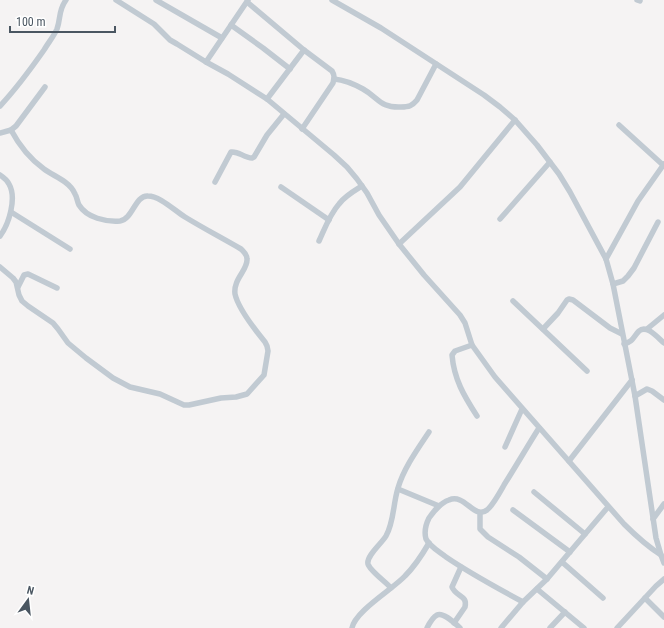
<svg xmlns="http://www.w3.org/2000/svg" width="664" height="628" viewBox="0 0 664 628" font-family="'Roboto Condensed',sans-serif">
<rect width="100%" height="100%" fill="#f5f3f3"/>
<g fill="none" stroke-linecap="round" stroke-linejoin="round">
<g stroke="#c1cad2" stroke-width="5.5">
<path d="M116,0L154,24L170,40L177,44L206,62L228,74L267,99L334,155L347,167L357,179L367,193L379,215L399,244L424,275L460,315L465,323L472,345L495,377L624,524C636,536 647,546 661,555"/>
<path d="M156,0L222,38"/>
<path d="M332,0L381,28L484,95L500,107L515,120L537,145L559,174L570,192L606,259L613,284L635,396L656,538L661,555L664,563"/>
<path d="M637,0L640,1"/>
<path d="M247,2L304,50L332,71C335,76 334,78 333,83L302,129"/>
<path d="M231,25L263,48L290,69"/>
<path d="M206,62L248,0"/>
<path d="M334,79C344,80 354,84 363,89C379,98 380,108 401,107C409,107 412,106 417,100L436,64"/>
<path d="M267,99L304,50"/>
<path d="M0,106C16,89 30,70 44,50C48,43 54,36 57,29C61,18 58,11 66,0"/>
<path d="M619,125L663,165"/>
<path d="M0,133L11,130L16,126L45,87"/>
<path d="M0,175C3,177 7,180 9,184C17,198 9,224 0,236"/>
<path d="M215,182L231,152C239,151 244,158 252,158L254,157L267,135L284,114"/>
<path d="M281,187L329,220"/>
<path d="M11,212L70,249"/>
<path d="M500,219L550,162"/>
<path d="M319,241C325,228 330,214 339,204C345,196 354,191 362,186"/>
<path d="M399,244L460,187L515,120"/>
<path d="M606,259L638,201L664,164"/>
<path d="M0,267L13,278L16,282L19,295L22,301L28,306L53,323L58,329L68,343L86,358L113,378L130,387L160,394L184,405H189L221,398L236,397L247,394L264,375L268,351L267,346L265,342C256,331 238,308 235,294C233,279 248,270 247,259C247,254 244,252 241,249C222,238 203,228 185,217C175,211 160,196 148,196C135,195 133,219 120,221C106,222 87,218 79,205C77,201 77,197 75,194C73,189 69,185 65,182C58,177 51,174 44,169C30,159 19,145 11,130"/>
<path d="M613,284L623,281L628,276L634,268L658,222"/>
<path d="M18,287L24,275L28,274L57,288"/>
<path d="M513,301L587,371"/>
<path d="M543,329L558,313L567,300L569,299L573,300L610,328L622,334"/>
<path d="M647,329L664,315"/>
<path d="M624,344C634,341 633,337 639,331C647,324 658,338 664,343"/>
<path d="M472,345L455,351L452,355C454,379 464,396 477,416"/>
<path d="M635,396L647,389L652,391L664,400"/>
<path d="M505,447L522,409"/>
<path d="M569,461L632,380"/>
<path d="M398,489L439,506"/>
<path d="M534,492L585,534"/>
<path d="M513,510L570,552"/>
<path d="M480,515V529L488,537L519,557L547,579"/>
<path d="M653,519L664,504"/>
<path d="M562,562L603,598"/>
<path d="M391,588C386,582 370,571 368,564C366,556 382,543 386,536C394,522 393,504 398,488C404,468 417,450 429,432"/>
<path d="M537,589L584,628"/>
<path d="M645,598L664,617"/>
<path d="M523,602C497,588 471,574 446,557C440,552 430,547 426,539C424,532 426,524 429,518C434,511 440,503 449,500C465,493 474,520 487,510C493,505 500,492 504,485C516,466 527,447 539,428"/>
<path d="M454,623L465,607C468,595 456,597 452,587L461,567"/>
<path d="M352,628C355,611 393,589 405,576C415,566 422,555 429,543"/>
<path d="M427,628C429,624 433,617 437,615C443,612 456,624 460,628"/>
<path d="M501,628L523,602L547,579L608,507"/>
<path d="M550,628L565,612"/>
<path d="M617,628L656,586L664,579"/>
</g>
</g>
<g transform="translate(28 600) rotate(15)" stroke="#ffffff" stroke-width="3" paint-order="stroke">
<path d="M0-3L7 15L0 10L-7 15Z" fill="#4a5661"/>
<text y="-6" font-size="11" font-weight="bold" text-anchor="middle" fill="#4a5661">N</text>
</g>
<path d="M10 26v6h105v-6" fill="none" stroke="#4a5661" stroke-width="2"/>
<text x="16" y="26" font-size="12" fill="#4a5661" stroke="#ffffff" stroke-width="3" paint-order="stroke">100 m</text>
</svg>
